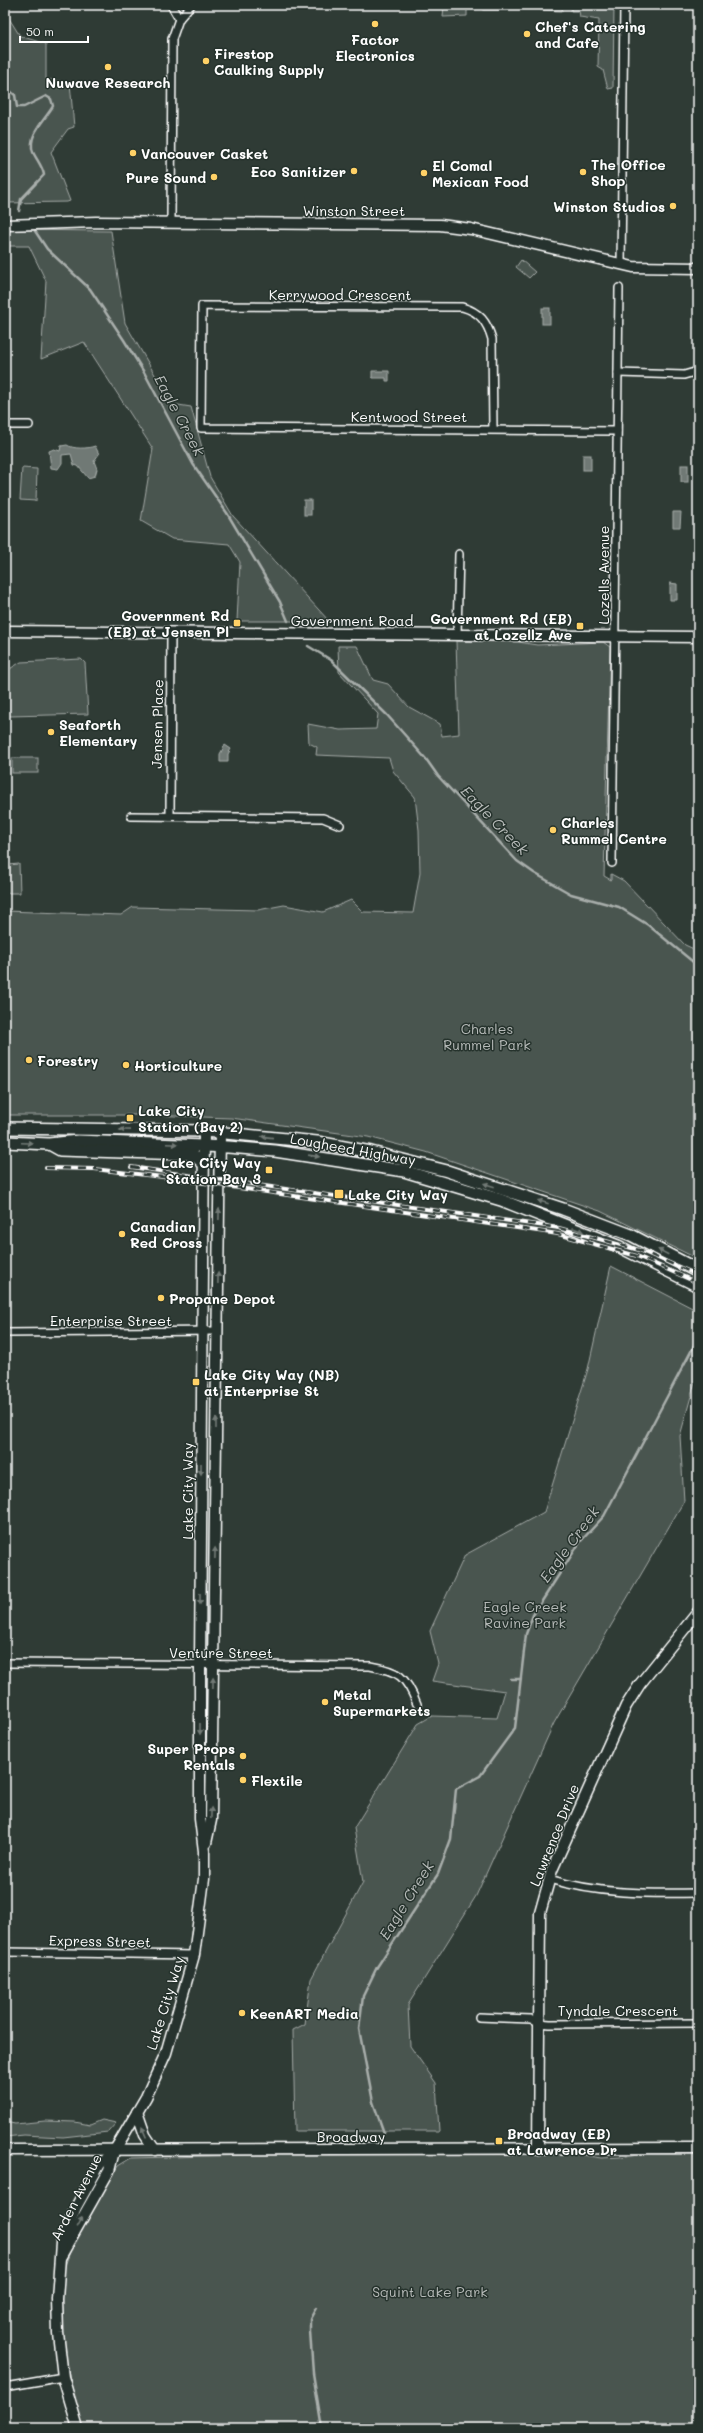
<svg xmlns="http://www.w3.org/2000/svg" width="703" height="2433" viewBox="0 0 703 2433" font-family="Mali,sans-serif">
<rect width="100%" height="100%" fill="#2f3b35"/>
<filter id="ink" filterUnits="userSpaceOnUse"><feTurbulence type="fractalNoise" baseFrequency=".025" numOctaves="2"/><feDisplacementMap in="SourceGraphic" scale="8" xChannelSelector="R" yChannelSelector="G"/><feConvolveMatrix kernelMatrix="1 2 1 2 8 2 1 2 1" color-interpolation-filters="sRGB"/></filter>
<g filter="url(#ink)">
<g fill="#4a544f" stroke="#a4aaa7">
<path d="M444,5H475V10H467V16L443,17Z"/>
<rect x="483" y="5" width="23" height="5"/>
<path d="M540,5H563L562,11L540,10Z"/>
<path d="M572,5H614L613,88L608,89L603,70L598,67L599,20L580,17L579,11H571Z"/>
<path d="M5,12L20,36L46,44V79L70,83L74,127L68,129L51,152L70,201L67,202L5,203Z"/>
<path d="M5,230L111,231L125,323L172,404L191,407L210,477L233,516L329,621H237L240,562L229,544L172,539L141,521L153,449L84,342L41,359L46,281L29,246H5Z"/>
<path d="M521,260L535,272L529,278L516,267Z"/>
<path d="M22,468L37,469L36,501L20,500Z"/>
<path d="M456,641L518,642L537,645L603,642L610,647L604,876L611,880V874L624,881L685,945L698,951V1259L600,1211L426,1152L368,1137L231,1118L146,1115H5V911L121,915L133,907L258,910L284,905L323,912L351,900L363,912L413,913L420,873L419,830L415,797L393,771L389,758L316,755L317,747L309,743L308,724L340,730L376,729L378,714L339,672L338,646H357L373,680L388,684L409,707L440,724L442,736L459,734Z"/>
<path d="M81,659L85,663L88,714L10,716L5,712L8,670L21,662Z"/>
<rect x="12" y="758" width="26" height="15"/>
<path d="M5,862L8,865L19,864L20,893H5Z"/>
<path d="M611,1266L698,1311V1371L680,1436L684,1501L554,1723L476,1896L408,2005L410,2046L436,2083L439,2131H295L293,2030L305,2024L311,1979L363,1882L354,1828L418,1724L432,1716L497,1718L505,1691L432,1681L438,1664L430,1631L465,1555L544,1512L588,1369Z"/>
<path d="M102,2120L116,2123L108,2132L63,2137L24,2135L5,2137V2122L15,2124L45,2121L75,2122L90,2125Z"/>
<path d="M576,2154L601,2158L621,2157L637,2154H698V2428H84C68,2386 53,2306 66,2263C77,2228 100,2197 118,2166L131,2158L253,2155Z"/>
</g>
<g fill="#707975" stroke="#a9afac">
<rect x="542" y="308" width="8" height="16"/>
<path d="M372,371H389V381H386V378H372Z"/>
<path d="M67,445C73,449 87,449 95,446L99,454L94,461L97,469L95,476L88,478L78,466L74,465L71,454L62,455V463L58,469L51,468L49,451L54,449L60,451L61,446Z"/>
<rect x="583" y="455" width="8" height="15"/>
<rect x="681" y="465" width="7" height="17"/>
<rect x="304" y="500" width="7" height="15"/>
<path d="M673,512H681L680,527H673Z"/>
<path d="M670,583L677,584V600H670Z"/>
<path d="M225,745L231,749L228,754V762H220V754Z"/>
</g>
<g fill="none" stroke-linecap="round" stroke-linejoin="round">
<g stroke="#a9afac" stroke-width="2.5">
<path d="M5,87L15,95L17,107H24L46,96L51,99L53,106C45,120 27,135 33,152C36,159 43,167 44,175L21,199L19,211"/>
<path d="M35,231L47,249L90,289L124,340L145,374L193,464L227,513L280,602L288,621"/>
<path d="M308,646L331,660L387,715L426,759L438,776L517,861L534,873L571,894L619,907L648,925L698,966"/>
<path d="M511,1679H521"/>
<path d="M384,2133L373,2102L359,2029L363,1996L377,1967L438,1874L451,1839L456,1789L480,1776L515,1728L526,1634L533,1615L580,1542L604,1516L698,1338"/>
<path d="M316,2308L310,2319V2331L313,2373L322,2428"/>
</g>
<defs>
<g id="street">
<path d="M171,5L179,19"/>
<path d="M171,223L172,39L179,19L191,5"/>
<path d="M621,265L624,5"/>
<path d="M618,373L684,375L698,371"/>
<path d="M5,425H29"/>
<path d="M493,429L492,339C487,322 480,312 462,307L202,306L201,428L617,431"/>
<path d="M457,635L459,554"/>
<path d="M131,816L323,818L340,825"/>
<path d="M170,816L171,633"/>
<path d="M612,863L619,288"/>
<path d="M5,1333L217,1331"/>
<path d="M5,1663L370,1666C399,1671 406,1676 417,1704"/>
<path d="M549,1879C598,1894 647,1894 698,1893"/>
<path d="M5,1952L194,1955"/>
<path d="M479,2017L531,2019L538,2023L550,2024L698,2023"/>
<path d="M5,2387L63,2377"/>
</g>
<g id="secondary">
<path d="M5,225L96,222L440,225L471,229L633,267L698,268"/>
<path d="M5,631L698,637"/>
<path d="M206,1843L211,1820L220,1132"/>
<path d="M137,2112L145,2135L155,2150"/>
<path d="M538,2149L540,1913L552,1870L626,1706L640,1684L698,1612"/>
<path d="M5,2150L698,2148"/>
<path d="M61,2256L109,2171L114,2151"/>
<path d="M78,2428L63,2377L58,2333L57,2299L61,2243L76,2207L100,2164L114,2151L122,2138L146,2097L166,2053L194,1955L204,1879V1851L200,1819V1665L204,1131"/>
</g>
<g id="primary">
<path d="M5,1128L204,1131L317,1142L371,1152L447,1171L563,1209L631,1235L698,1270"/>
<path d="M5,1142L49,1144L78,1141L228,1147L275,1151L404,1171L501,1200L618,1246L698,1286"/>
<path d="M51,1145L60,1150L186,1154L195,1156L203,1163"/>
</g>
</defs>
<use href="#street" stroke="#fff" stroke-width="10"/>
<use href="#secondary" stroke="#fff" stroke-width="13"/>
<use href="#primary" stroke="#fff" stroke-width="14"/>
<use href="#street" stroke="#26332d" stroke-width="7"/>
<use href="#secondary" stroke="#26332d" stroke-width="10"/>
<use href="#primary" stroke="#26332d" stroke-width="11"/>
<defs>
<g id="rail">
<path d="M131,1167L559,1228L639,1250L698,1275"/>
<path d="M46,1168L94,1169L163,1177L558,1234L637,1256L698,1283"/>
</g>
</defs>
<use href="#rail" stroke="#fff" stroke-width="4"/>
<use href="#rail" stroke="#26332d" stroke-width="2.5" stroke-dasharray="8" stroke-linecap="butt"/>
</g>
<defs><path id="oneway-solid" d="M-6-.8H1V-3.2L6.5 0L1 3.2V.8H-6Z"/></defs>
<g fill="#727a76">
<use href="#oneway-solid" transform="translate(125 1130) rotate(-179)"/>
<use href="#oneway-solid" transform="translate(267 1137) rotate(-174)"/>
<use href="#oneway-solid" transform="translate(27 1143) rotate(2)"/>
<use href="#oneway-solid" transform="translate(172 1144) rotate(2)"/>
<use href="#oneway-solid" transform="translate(314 1156) rotate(8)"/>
<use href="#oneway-solid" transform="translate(489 1185) rotate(-163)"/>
<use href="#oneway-solid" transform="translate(543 1202) rotate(-162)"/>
<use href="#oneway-solid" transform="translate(219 1214) rotate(-89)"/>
<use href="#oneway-solid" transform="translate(578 1230) rotate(21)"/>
<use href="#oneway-solid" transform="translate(663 1252) rotate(-153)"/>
<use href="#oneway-solid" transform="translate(218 1278) rotate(-89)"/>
<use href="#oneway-solid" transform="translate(216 1423) rotate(-90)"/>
<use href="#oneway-solid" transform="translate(201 1469) rotate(90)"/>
<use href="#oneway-solid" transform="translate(215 1553) rotate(-89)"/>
<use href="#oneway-solid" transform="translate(200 1599) rotate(90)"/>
<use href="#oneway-solid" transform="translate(213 1683) rotate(-89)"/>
<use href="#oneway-solid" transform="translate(200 1729) rotate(90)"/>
<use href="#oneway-solid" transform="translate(211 1813) rotate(-89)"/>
<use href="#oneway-solid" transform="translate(144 2132) rotate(-113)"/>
<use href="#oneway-solid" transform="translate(80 2222) rotate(-62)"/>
</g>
</g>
<g fill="#ffd166" stroke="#26332d" stroke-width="1.5">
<circle cx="375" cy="24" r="4"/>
<circle cx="527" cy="34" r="4"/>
<circle cx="206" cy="61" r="4"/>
<circle cx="108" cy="67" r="4"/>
<circle cx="133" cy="153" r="4"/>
<circle cx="354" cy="171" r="4"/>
<circle cx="583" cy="172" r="4"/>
<circle cx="424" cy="173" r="4"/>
<circle cx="214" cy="177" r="4"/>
<circle cx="673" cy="206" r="4"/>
<rect x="233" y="619" width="8" height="8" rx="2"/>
<rect x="576" y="622" width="8" height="8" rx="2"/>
<circle cx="51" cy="732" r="4"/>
<circle cx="553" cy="830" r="4"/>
<circle cx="29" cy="1060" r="4"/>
<circle cx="126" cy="1065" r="4"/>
<rect x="126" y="1114" width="8" height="8" rx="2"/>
<rect x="265" y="1166" width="8" height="8" rx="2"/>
<rect x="334" y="1189" width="10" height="10" rx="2"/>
<circle cx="122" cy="1234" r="4"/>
<circle cx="161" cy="1298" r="4"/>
<rect x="192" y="1378" width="8" height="8" rx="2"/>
<circle cx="325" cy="1702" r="4"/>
<circle cx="243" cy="1756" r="4"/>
<circle cx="243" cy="1780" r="4"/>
<circle cx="242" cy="2013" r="4"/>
<rect x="495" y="2137" width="8" height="8" rx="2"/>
</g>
<g text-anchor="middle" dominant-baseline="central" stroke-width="3" stroke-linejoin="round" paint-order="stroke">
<g font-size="14" font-weight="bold" fill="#fff" stroke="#26332d" text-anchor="start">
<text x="535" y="26">Chef's Catering<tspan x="535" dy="16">and Cafe</tspan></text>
<text x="375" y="39" text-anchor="middle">Factor<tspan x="375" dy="16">Electronics</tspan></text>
<text x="214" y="53">Firestop<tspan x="214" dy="16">Caulking Supply</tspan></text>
<text x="108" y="82" text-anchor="middle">Nuwave Research</text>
<text x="141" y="153">Vancouver Casket</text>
<text x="591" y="164">The Office<tspan x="591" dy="16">Shop</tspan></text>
<text x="432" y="165">El Comal<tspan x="432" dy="16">Mexican Food</tspan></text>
<text x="346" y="171" text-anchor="end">Eco Sanitizer</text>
<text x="206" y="177" text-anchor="end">Pure Sound</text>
<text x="665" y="206" text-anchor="end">Winston Studios</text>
<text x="229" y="615" text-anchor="end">Government Rd<tspan x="229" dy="16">(EB) at Jensen Pl</tspan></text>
<text x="572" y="618" text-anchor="end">Government Rd (EB)<tspan x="572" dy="16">at Lozellz Ave</tspan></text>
<text x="59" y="724">Seaforth<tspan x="59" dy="16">Elementary</tspan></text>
<text x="561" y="822">Charles<tspan x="561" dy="16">Rummel Centre</tspan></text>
<text x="37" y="1060">Forestry</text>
<text x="134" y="1065">Horticulture</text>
<text x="138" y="1110">Lake City<tspan x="138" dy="16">Station (Bay 2)</tspan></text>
<text x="261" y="1162" text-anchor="end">Lake City Way<tspan x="261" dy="16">Station Bay 3</tspan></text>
<text x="348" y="1194">Lake City Way</text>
<text x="130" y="1226">Canadian<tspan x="130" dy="16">Red Cross</tspan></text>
<text x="169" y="1298">Propane Depot</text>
<text x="204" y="1374">Lake City Way (NB)<tspan x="204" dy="16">at Enterprise St</tspan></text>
<text x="333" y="1694">Metal<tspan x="333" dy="16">Supermarkets</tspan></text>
<text x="235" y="1748" text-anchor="end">Super Props<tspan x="235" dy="16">Rentals</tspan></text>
<text x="251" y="1780">Flextile</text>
<text x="250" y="2013">KeenART Media</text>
<text x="507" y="2133">Broadway (EB)<tspan x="507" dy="16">at Lawrence Dr</tspan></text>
</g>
<g font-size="14" fill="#fff" stroke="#26332d">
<text x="354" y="210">Winston Street</text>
<text x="340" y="294">Kerrywood Crescent</text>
<text x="409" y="416">Kentwood Street</text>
<text transform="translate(603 575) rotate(-90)">Lozells Avenue</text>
<text x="352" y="620">Government Road</text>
<text transform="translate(157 724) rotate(-89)">Jensen Place</text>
<text transform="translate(353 1149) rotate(10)">Lougheed Highway</text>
<text x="111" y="1320">Enterprise Street</text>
<text transform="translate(187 1491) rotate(-90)">Lake City Way</text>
<text x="221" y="1652">Venture Street</text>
<text transform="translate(554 1835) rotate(-68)">Lawrence Drive</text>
<text transform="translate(100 1941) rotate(1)">Express Street</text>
<text transform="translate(165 2003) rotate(-73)">Lake City Way</text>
<text x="618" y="2010">Tyndale Crescent</text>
<text x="351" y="2136">Broadway</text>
<text transform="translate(76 2197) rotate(-63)">Arden Avenue</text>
</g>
<g font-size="14" fill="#b7bbb9" stroke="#26332d">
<text x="487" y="1028">Charles<tspan x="487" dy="16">Rummel Park</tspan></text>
<text x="525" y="1606">Eagle Creek<tspan x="525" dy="16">Ravine Park</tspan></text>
<text x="430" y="2291">Squint Lake Park</text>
</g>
<g font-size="15" font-style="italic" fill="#b8bcba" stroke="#26332d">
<text transform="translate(180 415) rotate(62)">Eagle Creek</text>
<text transform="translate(495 820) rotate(46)">Eagle Creek</text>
<text transform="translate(569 1544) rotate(-54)">Eagle Creek</text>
<text transform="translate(406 1900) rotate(-58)">Eagle Creek</text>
</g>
</g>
<rect width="703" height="2433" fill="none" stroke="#26332d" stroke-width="20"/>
<rect x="10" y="10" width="683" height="2413" fill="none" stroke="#fff" stroke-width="1.5" filter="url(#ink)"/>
<path d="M20 36v6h68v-6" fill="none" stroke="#ffffff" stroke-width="2"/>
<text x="26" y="36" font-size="12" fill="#ffffff" stroke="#26332d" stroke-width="3" paint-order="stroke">50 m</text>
</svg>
